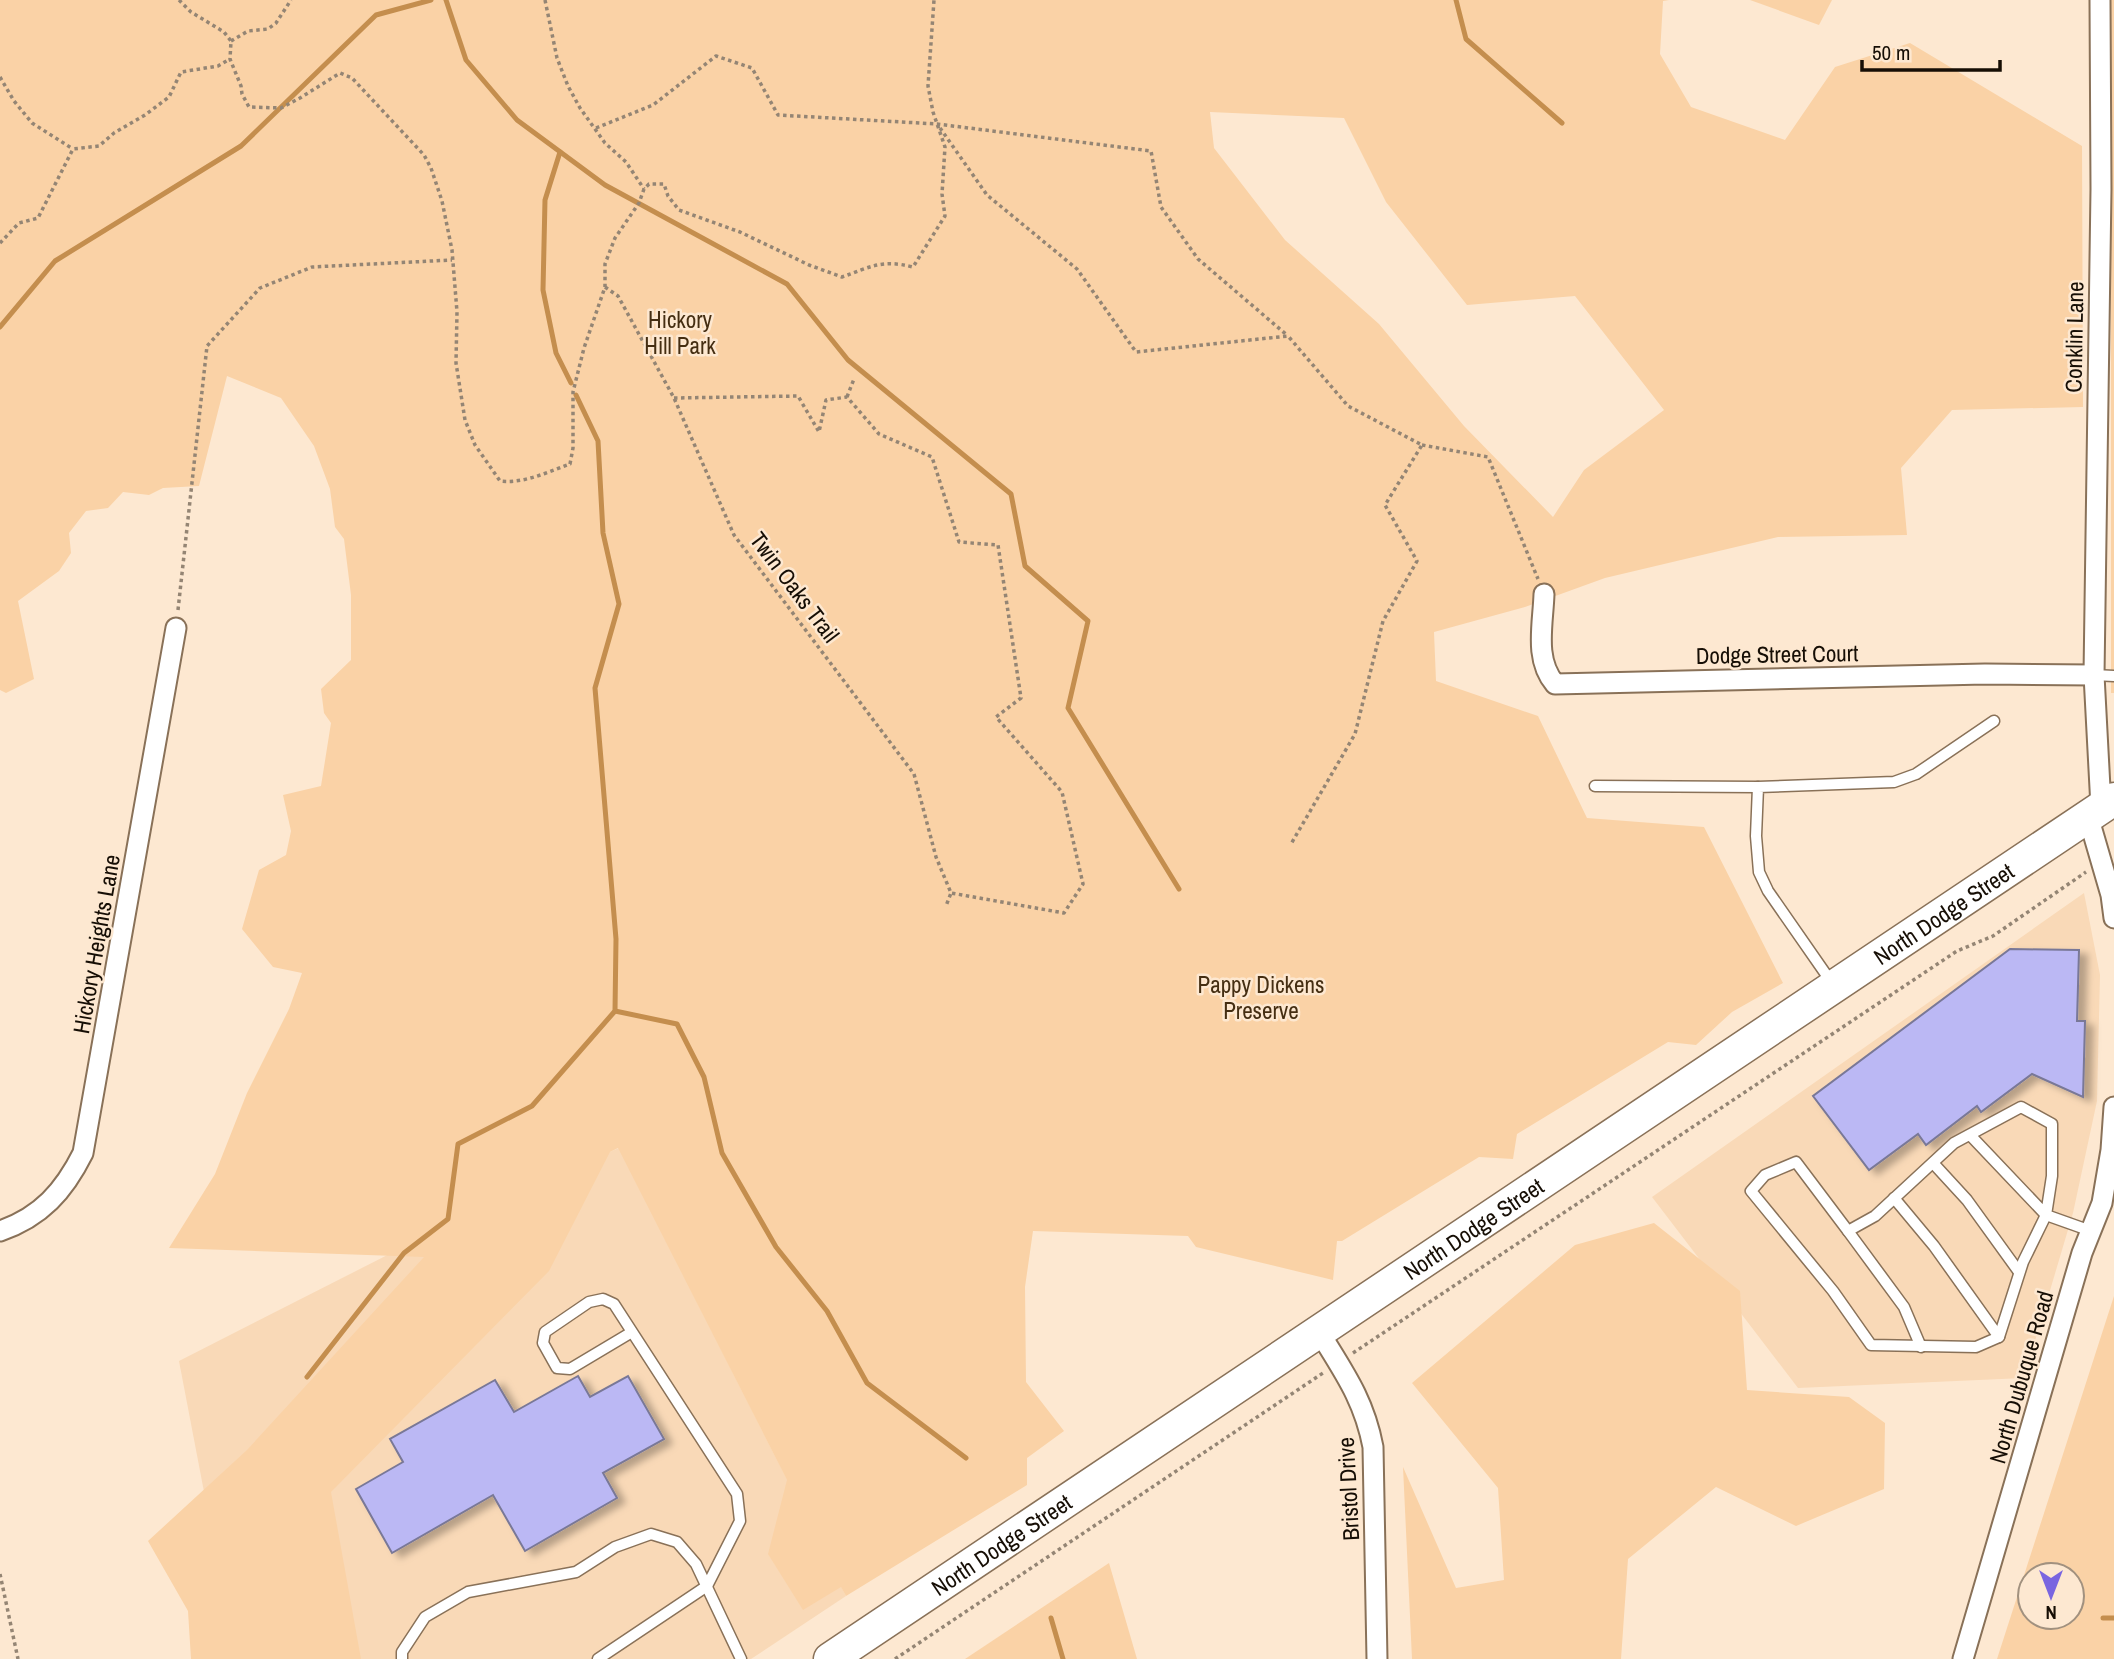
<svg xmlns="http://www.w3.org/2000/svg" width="2114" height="1659" viewBox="0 0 2114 1659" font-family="'Archivo Narrow',sans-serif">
<defs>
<filter id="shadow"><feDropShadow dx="8" dy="4.5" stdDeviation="3.5" flood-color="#0004"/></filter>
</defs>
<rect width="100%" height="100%" fill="#fde8d1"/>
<g fill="#f9d9b7">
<path d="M2084,893L2100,975L2097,1101L2073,1213L2024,1378L1798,1388L1652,1197Z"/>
<path d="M619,1148L846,1596L751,1659H236L179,1361L472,1212Z"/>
</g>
<g fill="#fad2a6" fill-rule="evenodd">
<path d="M0,0H1669L1663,1L1660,54L1691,107L1785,140L1835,67L1910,43L2082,146L2083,407L1952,410L1901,468L1907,535L1778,537L1605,578L1525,607L1434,632L1436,681L1538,716L1587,818L1704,827L1783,983L1732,1012L1696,1045L1668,1042L1517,1134L1513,1159L1479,1157L1342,1241H1337L1333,1280L1196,1247L1188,1236L1033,1231L1025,1287L1026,1382L1064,1431L1027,1458V1485L846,1596L841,1587L803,1610L768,1554L787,1480L618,1148L610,1152L549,1271L331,1492L361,1659H191L188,1611L148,1541L247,1450L424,1257L169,1248L215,1174L247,1093L289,1009L302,973L273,967L242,929L259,870L286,855L291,831L283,795L321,786L331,723L324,713L321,689L351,660V595L344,539L335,527L330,489L314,446L281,398L227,376L199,486L163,488L149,495L123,492L108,508L86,511L69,533L71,553L59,571L18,601L34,679L6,693L0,690ZM1210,112L1344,118L1386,202L1467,305L1575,296L1664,410L1584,470L1553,517L1464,426L1379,324L1285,240L1214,148Z"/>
<path d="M1750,0H1832L1819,25Z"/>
<rect x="2111" y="0" width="3" height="693"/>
<path d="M1654,1223L1740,1291L1747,1390L1849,1397L1885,1423L1884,1489L1796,1526L1716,1487L1628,1559L1621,1659H1412L1403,1467L1456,1588L1504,1580L1498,1488L1412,1383L1575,1245Z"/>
<path d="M2114,1296V1659H1997ZM2072,1575V1617H2030V1575Z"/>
<path d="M1109,1563L1137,1659H965Z"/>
</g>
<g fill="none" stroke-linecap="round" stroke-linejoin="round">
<g stroke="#c48e4e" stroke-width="5">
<path d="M446,0L466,60L517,120L605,185L787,284L848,360L1011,494L1025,566L1088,621L1068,708L1179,889"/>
<path d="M1456,0L1466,39L1562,123"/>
<path d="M560,152L545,200L543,290L556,353L571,383"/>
<path d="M0,327L55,261L241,146L376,15L431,0"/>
<path d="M615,1011L677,1024L704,1077L722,1153L776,1247L827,1311L867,1383L966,1458"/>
<path d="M307,1377L404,1253L448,1219L458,1144L532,1106L615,1011L616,939L595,688L619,604L603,533L598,441L576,395"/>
<path d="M1051,1618L1063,1659"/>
<path d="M2103,1618H2114"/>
</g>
</g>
<g fill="#bbb8f4" stroke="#797897" stroke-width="2" filter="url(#shadow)">
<path d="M2010,949L2079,950L2077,1021H2085L2083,1097L2032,1074L1981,1112L1977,1106L1926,1145L1918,1134L1869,1170L1813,1096Z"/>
<path d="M578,1376L590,1397L628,1376L664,1439L603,1473L617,1498L525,1551L493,1495L392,1553L356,1489L403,1462L390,1439L495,1380L514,1412Z"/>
</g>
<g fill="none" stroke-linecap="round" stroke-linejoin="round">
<defs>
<g id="service">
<path d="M2094,675L2114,676"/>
<path d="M1595,786L1758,787"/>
<path d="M1832,983L1768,891L1759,872L1756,836L1758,787L1894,782L1916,774L1994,721"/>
<path d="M1970,1135L2046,1215L2023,1262L1999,1337L1976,1347L1871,1345L1833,1291L1751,1191L1765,1175L1796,1162L1848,1231L1875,1216L1954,1143L2021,1107L2052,1124V1176L2046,1215L2091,1231"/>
<path d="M1933,1163L1967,1200L2019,1272"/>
<path d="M1894,1198L1934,1246L1999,1337"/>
<path d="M1848,1231L1904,1307L1921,1347"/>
<path d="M402,1659V1652L425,1617L468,1592L576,1572L615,1547L651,1534L677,1542L696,1564L741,1659"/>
<path d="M598,1659L707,1586L740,1521L737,1494L614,1304L603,1299L589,1302L545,1332L543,1343L557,1368L570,1369L632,1332"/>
</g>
<g id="minor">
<path d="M2100,0L2101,189L2094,675L2101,807"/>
<path d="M1544,594C1543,625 1534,659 1555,684L1985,674L2094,675"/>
<path d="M2088,816L2111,895L2114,918"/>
<path d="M0,1231C41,1217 64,1191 83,1153L176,628"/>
<path d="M1318,1330C1343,1371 1364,1399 1373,1447L1377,1659"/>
<path d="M1963,1659L2082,1253L2102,1203L2111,1150L2114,1107"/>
</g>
<g id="primary">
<path id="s1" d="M830,1659L2114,799"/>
</g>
</defs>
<use href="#service" stroke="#897158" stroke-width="13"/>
<use href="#minor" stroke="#897158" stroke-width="23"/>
<use href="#primary" stroke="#897158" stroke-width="35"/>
<g stroke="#948574" stroke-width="3.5" stroke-dasharray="3.5 3.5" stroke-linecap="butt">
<path d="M179,0L191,12L224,32L231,41L230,59L241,86L242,94L249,107L281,108L300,98L340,73L352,78L424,155L431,168L442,201L452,250L457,312L456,363L465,420L475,445L500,481C523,484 548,472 570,464L573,448V392L584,348L605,287V264L615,238L639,203L644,189L649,184H664L668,196L679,210L740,232L809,265L842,277C870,267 882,259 913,267L945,216L942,194L945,147L933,112L928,86L934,0"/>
<path d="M545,0L557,58L568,86L580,108L605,143L626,162L644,189"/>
<path d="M231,41L248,31L268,29L276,23L291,0"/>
<path d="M0,77L14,101L32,123L73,149"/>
<path d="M596,128L653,105L716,56L752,68L778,115L937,124L1151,151L1161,207L1198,259L1288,336"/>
<path d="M940,128L987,195L1077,269L1136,352L1288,336L1348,406L1422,445L1385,505L1417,561L1383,621L1355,734L1291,844"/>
<path d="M0,243L19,223L38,218L73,149L99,146L114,133L145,115L169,97L181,72L218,66L230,59"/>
<path d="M605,287L618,296L674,398L734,535L914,774L936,857L951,893L946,906"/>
<path d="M847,397L854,379"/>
<path d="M674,398L798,396L819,432L826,400L847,397L879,434L932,457L959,542L998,545L1021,698L996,717L1062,792L1083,884L1064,913L951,893"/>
<path d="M1422,445L1488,457L1538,579"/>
<path d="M178,610L207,346L260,288L312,267L452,260"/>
<path d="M1353,1353L1957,951L1993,936L2086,872"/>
<path d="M0,1574L18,1659"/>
<path d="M895,1659L1323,1373"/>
</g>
<use href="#service" stroke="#fff" stroke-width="10"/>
<use href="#minor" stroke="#fff" stroke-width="19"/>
<use href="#primary" stroke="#fff" stroke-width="32"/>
</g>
<g text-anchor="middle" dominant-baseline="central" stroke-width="5" stroke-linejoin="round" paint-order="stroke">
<g font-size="23" fill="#452e12" stroke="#fde8d1">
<text x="680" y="319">Hickory<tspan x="680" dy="26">Hill Park</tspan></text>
<text x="1261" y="984">Pappy Dickens<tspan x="1261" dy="26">Preserve</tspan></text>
</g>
<g font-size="23" fill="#160e05" stroke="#fde8d1">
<text transform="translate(2074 337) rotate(-89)">Conklin Lane</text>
<text transform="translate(795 587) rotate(53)">Twin Oaks Trail</text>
<text transform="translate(1777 654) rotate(-1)">Dodge Street Court</text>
<text stroke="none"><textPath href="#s1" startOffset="1340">North Dodge Street</textPath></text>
<text transform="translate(96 944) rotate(-80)">Hickory Heights Lane</text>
<text stroke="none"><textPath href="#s1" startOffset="774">North Dodge Street</textPath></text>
<text transform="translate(2021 1377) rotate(-74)">North Dubuque Road</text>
<text transform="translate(1348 1489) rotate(-93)">Bristol Drive</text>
<text stroke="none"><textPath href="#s1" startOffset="206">North Dodge Street</textPath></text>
</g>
</g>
<g transform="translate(2051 1596) rotate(180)"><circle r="33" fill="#fde8d1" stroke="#a1917f" stroke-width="2"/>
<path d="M0-5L12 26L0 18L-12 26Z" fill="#7965e0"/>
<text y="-10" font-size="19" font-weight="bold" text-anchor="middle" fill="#160e05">N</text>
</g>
<path d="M1862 60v10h138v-10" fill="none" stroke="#160e05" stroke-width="3.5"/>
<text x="1872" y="60" font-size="21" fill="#160e05" stroke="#fde8d1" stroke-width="5" paint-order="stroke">50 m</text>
</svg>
